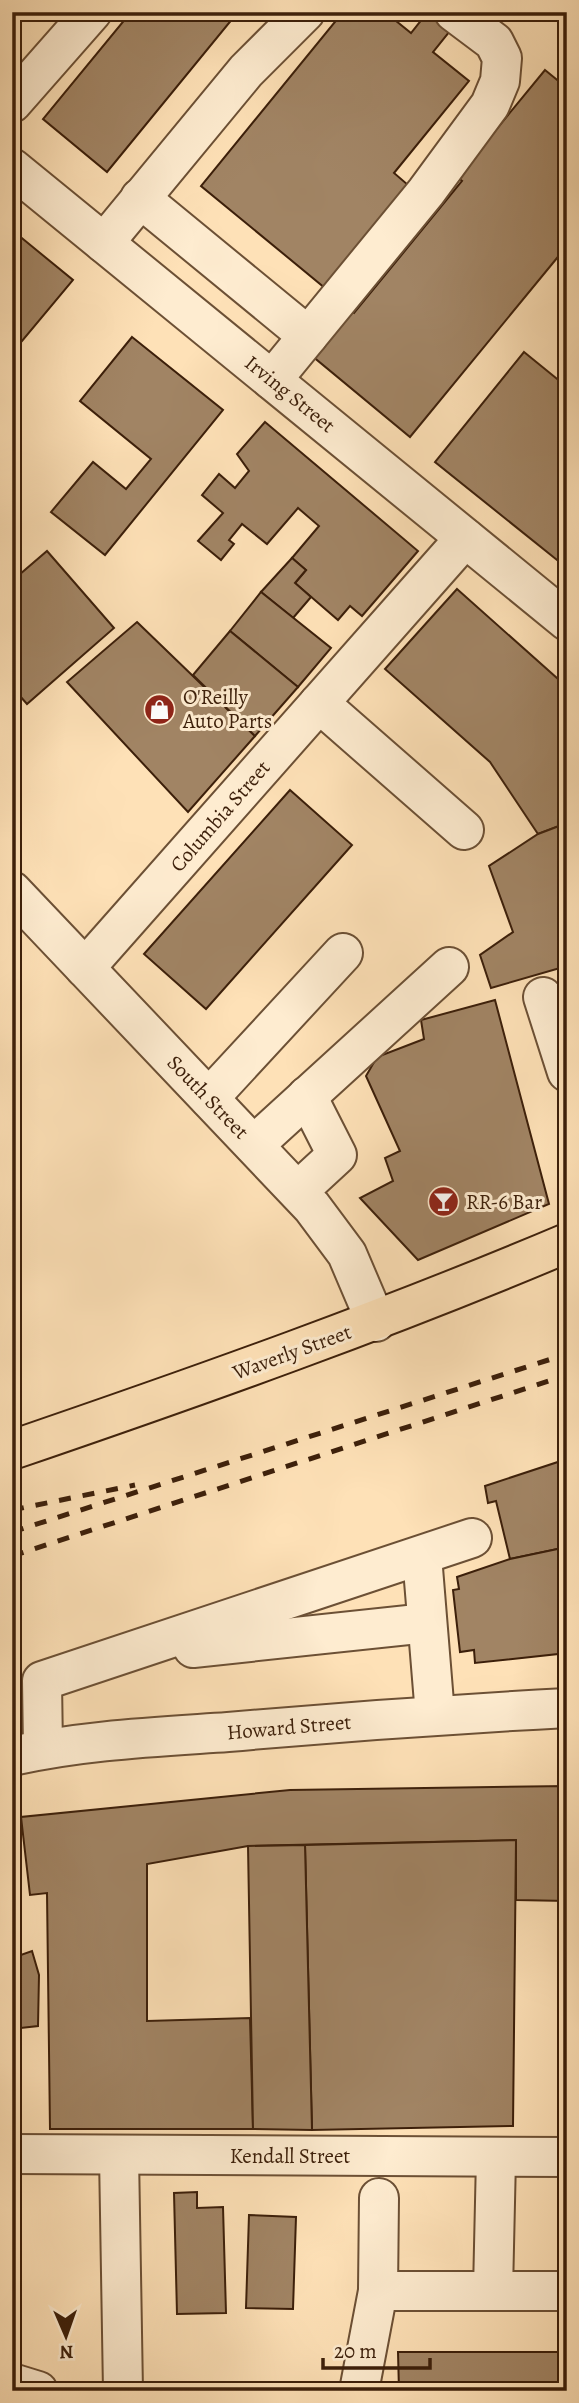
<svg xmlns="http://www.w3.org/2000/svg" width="579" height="2403" viewBox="0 0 579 2403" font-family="Alegreya,serif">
<rect width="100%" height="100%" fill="#fee1b7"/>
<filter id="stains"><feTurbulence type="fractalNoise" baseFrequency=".00286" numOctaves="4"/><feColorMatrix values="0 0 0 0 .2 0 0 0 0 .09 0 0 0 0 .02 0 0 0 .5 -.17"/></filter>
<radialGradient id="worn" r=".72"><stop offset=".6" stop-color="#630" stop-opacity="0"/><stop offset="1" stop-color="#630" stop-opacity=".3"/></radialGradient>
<g fill="#a18464" stroke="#3c1f0a" stroke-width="2">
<path d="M12,12H29L16,28L12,25Z"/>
<path d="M131,12H238L107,172L43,119Z"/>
<path d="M343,12H385L411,33L427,13L450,31L433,52L469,81L394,173L415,191L331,293L201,186Z"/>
<path d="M545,70L567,88V266L557,258L410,437L311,355L349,310L354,313L462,181L457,177Z"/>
<path d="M12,230L73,280L12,353Z"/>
<path d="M132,337L223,410L105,555L51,512L93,462L126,489L151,459L80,401Z"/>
<path d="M524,352L567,387V568L435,462Z"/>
<path d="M265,422L418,551L362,616L350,606L338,620L295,583L306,570L292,558L319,526L298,508L267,544L242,524L229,540L234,544L221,560L198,541L223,513L202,495L219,474L235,488L249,471L237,454Z"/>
<path d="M47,551L114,628L27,704L12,687V581Z"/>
<path d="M292,558L306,570L295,583L311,597L293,618L261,592Z"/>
<path d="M457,589L567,687V823L538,834L490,762L385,669Z"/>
<path d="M261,592L331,648L298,687L230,631Z"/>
<path d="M137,622L255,736L188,812L67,682Z"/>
<path d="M230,631L298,687L255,736L193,675Z"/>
<path d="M290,790L352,845L206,1009L144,954Z"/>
<path d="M567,823V966L491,988L480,955L513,932L489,866L538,834Z"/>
<path d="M567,966V991L560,968Z"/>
<path d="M495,1000L549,1204L418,1260L360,1198L393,1181L385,1158L400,1151L366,1076L377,1057L424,1039L421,1020Z"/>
<path d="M567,1459V1547L510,1559L496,1501L488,1503L485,1486Z"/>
<path d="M567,1547V1653L475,1663L474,1650L460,1652L453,1590L459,1589L457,1577L510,1559Z"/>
<path d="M567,1786V1901L516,1900V1840L248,1846L147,1864V2021L250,2018L253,2129H50L47,1893L30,1895L21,1817L290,1790Z"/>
<path d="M516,1840L513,2126L312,2130L305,1845Z"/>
<path d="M305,1845L312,2130L253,2129L248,1846Z"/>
<path d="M12,1927L21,1955L32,1951L39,1975L38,2026L12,2029Z"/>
<path d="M197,2192V2208L223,2207L226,2313L177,2314L174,2193Z"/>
<path d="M249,2215L296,2217L293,2309L246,2308Z"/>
<path d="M398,2352H567V2391H399Z"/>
</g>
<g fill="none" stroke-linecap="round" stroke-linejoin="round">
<defs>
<g id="minor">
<path d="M12,103L92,12"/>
<path d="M12,168L567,621"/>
<path d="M140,198L308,336"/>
<path d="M104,243L246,71L305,12"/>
<path d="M272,380L426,192L490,105L500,81L502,58L494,42L454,12"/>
<path d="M319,703L464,830"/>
<path d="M12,891L312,1207L347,1254L376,1322"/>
<path d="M85,968L465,538"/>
<path d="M543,997L567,1072"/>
<path d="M209,1098L343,953"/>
<path d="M254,1145L449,967"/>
<path d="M298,1191L337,1155L307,1096"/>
<path d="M422,1556L435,1715"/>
<path d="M193,1648L427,1623"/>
<path d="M43,1749L42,1681L472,1538"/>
<path d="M12,1756C83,1740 156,1737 228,1732C341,1722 454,1714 567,1708"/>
<path d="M12,2154L567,2157"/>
<path d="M119,2155L123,2391"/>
<path d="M378,2291H567"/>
<path d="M493,2291L496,2158"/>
<path d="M12,2383L38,2391"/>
<path d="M359,2391L378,2291L379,2198"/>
</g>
<path id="major" d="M12,1450C199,1386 385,1320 567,1243"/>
</defs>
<use href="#minor" stroke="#6c5035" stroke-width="42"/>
<use href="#major" stroke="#3c1f0a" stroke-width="42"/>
<use href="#minor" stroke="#feecd0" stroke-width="38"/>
<use href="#major" stroke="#fee1b7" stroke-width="38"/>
<g stroke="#3c1f0a" stroke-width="5" stroke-dasharray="12 12" stroke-linecap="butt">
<path d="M12,1510L135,1485"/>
<path d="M12,1532L567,1354"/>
<path d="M12,1556L567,1375"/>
</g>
</g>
<defs>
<symbol id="shop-disc" viewBox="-11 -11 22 22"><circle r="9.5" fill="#8f2418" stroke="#feecd0"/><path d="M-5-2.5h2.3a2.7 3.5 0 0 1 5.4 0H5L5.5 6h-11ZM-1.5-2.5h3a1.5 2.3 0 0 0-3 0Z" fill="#fff"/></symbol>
<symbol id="bar-disc" viewBox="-11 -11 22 22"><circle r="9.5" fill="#8f2418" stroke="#feecd0"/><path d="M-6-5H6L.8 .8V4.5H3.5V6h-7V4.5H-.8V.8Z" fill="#fff"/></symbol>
</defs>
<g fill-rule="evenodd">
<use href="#shop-disc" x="142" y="692" width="35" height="35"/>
<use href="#bar-disc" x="426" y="1184" width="35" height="35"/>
</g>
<g text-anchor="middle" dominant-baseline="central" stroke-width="6" stroke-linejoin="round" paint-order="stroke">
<g font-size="21" fill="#3c1f0a" stroke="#feecd0">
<text transform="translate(290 394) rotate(39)">Irving Street</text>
<text transform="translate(220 816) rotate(-49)">Columbia Street</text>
<text transform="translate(208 1097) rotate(46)">South Street</text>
<text transform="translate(292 1352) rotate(-20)">Waverly Street</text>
<text transform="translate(289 1727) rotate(-5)">Howard Street</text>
<text x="290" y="2156">Kendall Street</text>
</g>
<g font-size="21" fill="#3c1f0a" stroke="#feecd0" text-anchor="start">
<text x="183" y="697">O'Reilly<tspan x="183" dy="24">Auto Parts</tspan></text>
<text x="466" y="1202">RR-6 Bar</text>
</g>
</g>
<rect width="579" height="2403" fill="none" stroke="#fee1b7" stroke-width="42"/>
<rect x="14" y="14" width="551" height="2375" fill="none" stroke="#3c1f0a" stroke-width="3.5"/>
<rect x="21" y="21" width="537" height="2361" fill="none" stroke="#3c1f0a" stroke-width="2"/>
<g transform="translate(66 2336) rotate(178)" stroke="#feecd0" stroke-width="5" paint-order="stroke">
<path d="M0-5L12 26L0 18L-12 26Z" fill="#3c1f0a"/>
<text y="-10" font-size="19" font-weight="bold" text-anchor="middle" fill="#3c1f0a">N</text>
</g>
<path d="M323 2358v10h107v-10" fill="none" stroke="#3c1f0a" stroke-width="3.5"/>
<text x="334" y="2358" font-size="21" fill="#3c1f0a" stroke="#feecd0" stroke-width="5" paint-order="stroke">20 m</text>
<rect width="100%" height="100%" filter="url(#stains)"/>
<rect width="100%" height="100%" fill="url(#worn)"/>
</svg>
